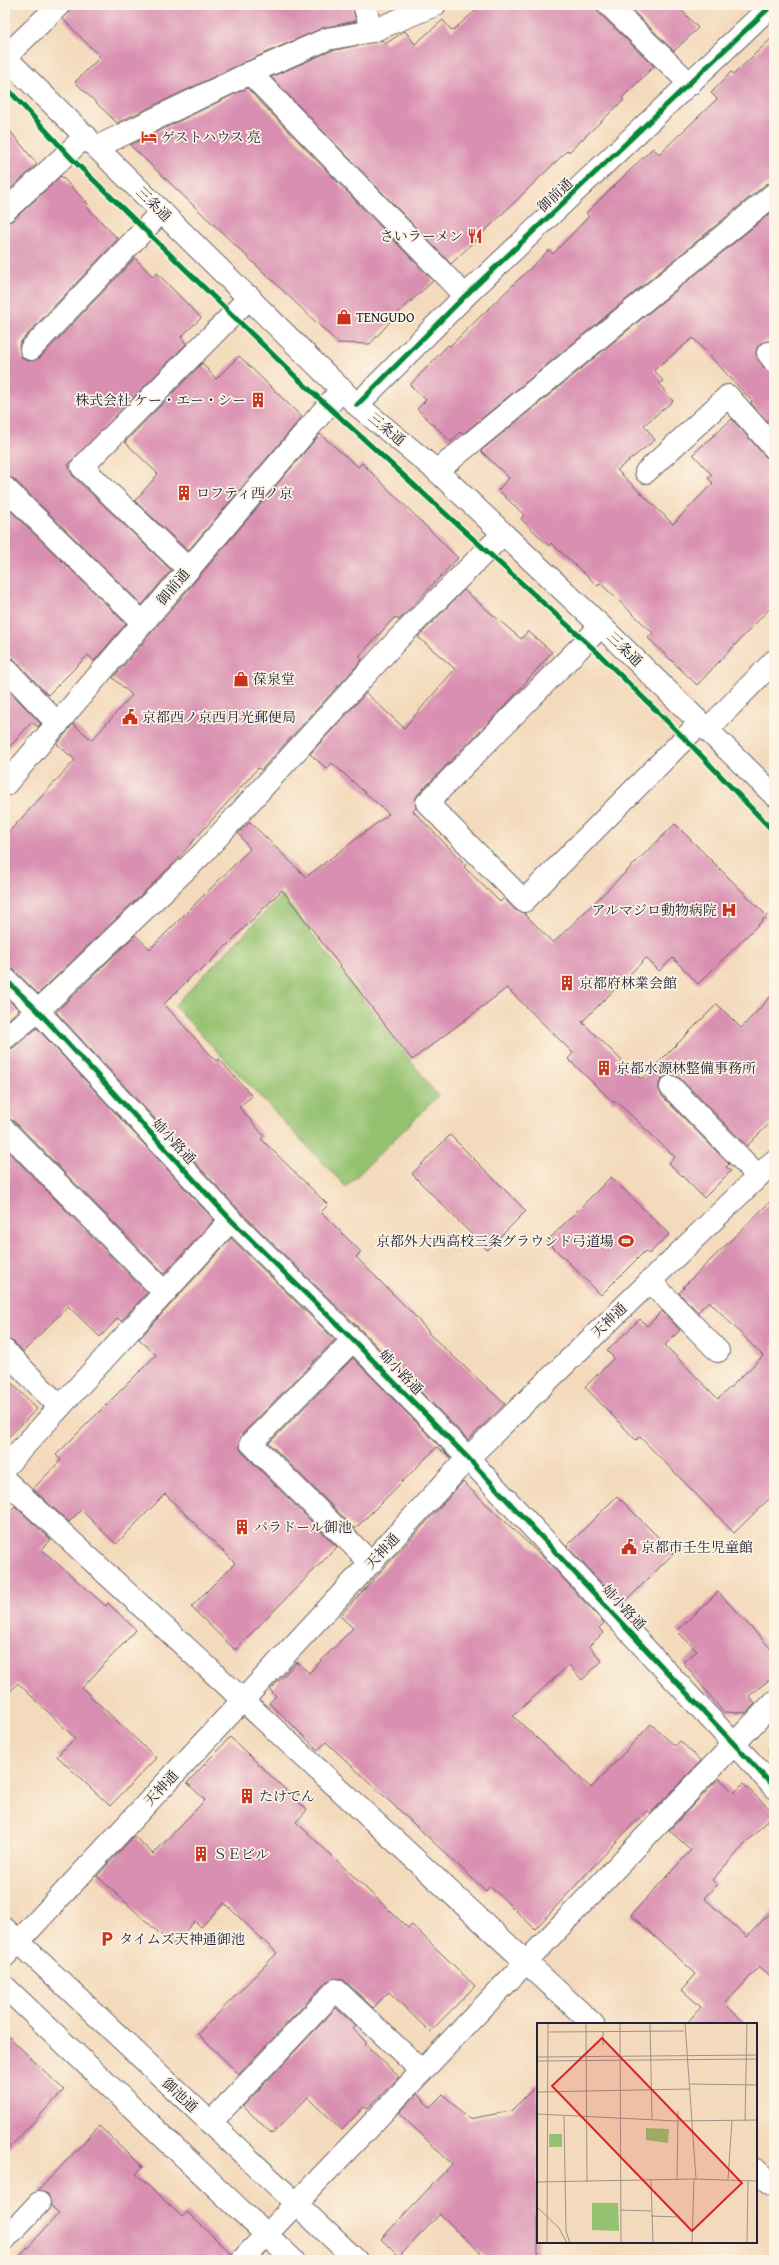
<svg xmlns="http://www.w3.org/2000/svg" width="779" height="2265" viewBox="0 0 779 2265" font-family="'Gentium Book Plus','Noto Serif JP',serif">
<rect width="100%" height="100%" fill="#fcf5e5"/>
<filter id="ink" filterUnits="userSpaceOnUse"><feTurbulence type="fractalNoise" baseFrequency=".025" numOctaves="2"/><feDisplacementMap in="SourceGraphic" scale="8" xChannelSelector="R" yChannelSelector="G"/><feConvolveMatrix kernelMatrix="1 2 1 2 8 2 1 2 1" color-interpolation-filters="sRGB"/></filter>
<filter id="wash" filterUnits="userSpaceOnUse"><feTurbulence type="fractalNoise" baseFrequency=".012" numOctaves="4" result="noise"/><feDisplacementMap in="SourceGraphic" scale="16" xChannelSelector="R" yChannelSelector="G"/><feGaussianBlur stdDeviation="0.9" result="paint"/><feColorMatrix in="noise" values="0 0 0 0 0 0 0 0 0 0 0 0 0 0 0 0 0 1.4 0 .05"/><feComposite in="paint" operator="in"/></filter>
<g filter="url(#wash)">
<rect width="100%" height="100%" fill="#f4dabc"/>
<g fill="#95c270" stroke="#5c7256">
<path d="M282,895L438,1096L346,1187L174,1006Z"/>
<path d="M772,1746L774,1747V1765L767,1757L766,1753Z"/>
</g>
<g id="blocks">
<g fill="#d98fb1">
<path d="M71,5H352L356,21L322,28L245,62L117,123L75,82L100,57L63,19L68,14Z"/>
<path d="M482,5H595L600,14L654,66L622,98L624,100L613,110L569,152L568,150L451,264L271,77L331,51L382,40L385,44L405,31L415,44L443,20L452,31Z"/>
<path d="M642,5H677L698,28L674,51L634,12Z"/>
<path d="M774,36V182L766,184L463,434L460,432L451,442L417,409L426,400L410,385L448,345L450,346L549,250L553,254L589,216L586,213L653,148L659,154L717,99L711,93L731,72L734,74Z"/>
<path d="M247,88L433,281L397,314L370,344L338,343L130,145Z"/>
<path d="M5,125L37,164L5,194Z"/>
<path d="M61,176L88,204L86,206L118,239L22,340L19,346L22,358L28,361L40,358L135,258L153,277L157,273L201,318L181,337L186,344L68,465L73,476L171,570L142,605L14,479L5,476V223L13,220Z"/>
<path d="M774,210V342L767,341L761,343L757,348L756,354L764,368L774,373V429L751,403L752,401L693,338L654,370L663,381L659,384L673,401L644,425L655,440L617,470L673,524L713,483L708,478L712,475L693,454L732,419L765,456L774,460V604L697,685L648,638L653,633L600,583L598,586L551,543L549,546L521,519L524,515L498,490L509,478L481,451Z"/>
<path d="M239,356L302,417L188,551L135,501L158,474L125,442L202,363L216,379Z"/>
<path d="M320,434L358,467L362,463L458,558L399,620L395,617L359,656L362,660L261,770L258,768L173,864L38,994L14,970L5,967V836L75,760L57,744L73,724L92,740L132,695L113,678Z"/>
<path d="M5,505L126,624L94,661L88,655L48,695L14,659L5,656Z"/>
<path d="M464,590L521,639L528,631L552,652L506,705L418,794L415,800L416,808L413,811L466,865L464,867L500,902L504,898L515,910L524,913L553,943L675,824L767,916L698,984L673,958L659,971L646,958L582,1022L640,1078H643L717,1004L741,1028L774,993V1119L747,1146L680,1078L668,1075L663,1078L659,1083V1090L662,1096L729,1164L726,1167L731,1171L704,1198L669,1163L675,1157L616,1101L614,1103L568,1059L573,1053L507,988L412,1060L282,890L200,972L198,970L164,1004L216,1061L219,1059L252,1096L239,1107L264,1136L261,1139L328,1205L321,1212L361,1252L356,1257L413,1314L429,1332L428,1333L505,1404L468,1440L362,1331L240,1211L56,1012L135,935L150,949L250,849L238,833L250,822L306,877L389,814L332,763L327,769L310,754L366,693L404,728L455,669L418,637Z"/>
<path d="M5,686L41,724L38,727L32,722L5,752Z"/>
<path d="M5,996L19,1010L5,1022Z"/>
<path d="M37,1028L214,1220L164,1274L14,1121L5,1118V1050L13,1048Z"/>
<path d="M450,1135L526,1211L487,1250L412,1174Z"/>
<path d="M5,1148L147,1293L121,1321L118,1318L100,1337L68,1306L23,1352L14,1342L5,1339Z"/>
<path d="M611,1177L669,1234L649,1254L645,1251L601,1295L547,1241Z"/>
<path d="M774,1198V1494L734,1533L640,1437L636,1440L585,1387L614,1358L607,1351L640,1319L647,1326L662,1311L680,1330L665,1345L718,1399L763,1356L709,1301L698,1312L679,1293L684,1288L683,1287Z"/>
<path d="M231,1238L335,1340L242,1434L239,1446L242,1452L337,1547L235,1650L191,1607L235,1563L165,1494L116,1544L81,1510L69,1522L33,1489L61,1460L56,1455L156,1355L139,1339Z"/>
<path d="M353,1358L451,1458L437,1447L355,1529L269,1443Z"/>
<path d="M5,1376L37,1409L5,1440Z"/>
<path d="M463,1482L548,1562L604,1623L599,1628L603,1633L589,1646L602,1661L582,1680L569,1665L513,1716L591,1788L651,1724L675,1746L680,1741L701,1761L651,1813L648,1811L634,1823L535,1929L490,1886L486,1891L326,1742L318,1750L269,1703L276,1696L270,1690L297,1662L309,1673L353,1628L340,1616Z"/>
<path d="M617,1496L674,1553L622,1605L567,1546Z"/>
<path d="M15,1506L51,1540L41,1549L106,1606L108,1603L136,1630L82,1688L156,1758L110,1806L57,1756L75,1738L18,1683L5,1697V1517Z"/>
<path d="M718,1592L774,1652V1676L749,1696L755,1704L746,1713L723,1712L683,1662L697,1651L677,1631Z"/>
<path d="M230,1737L307,1810L296,1822L408,1928L412,1925L475,1986L430,2032L389,1992L373,2008L345,1981L338,1978L327,1981L239,2074L198,2034L277,1953L224,1903L201,1927L195,1921L172,1945L97,1876L134,1836L153,1854L205,1800L187,1783Z"/>
<path d="M719,1778L734,1793L743,1784L774,1813L712,1880L717,1885L704,1898L747,1937L774,1908V1980L759,1967L725,2004L746,2024H686L701,2007L682,1990L696,1974L631,1915L691,1850L669,1830Z"/>
<path d="M336,2008L356,2026L353,2029L367,2043L365,2044L399,2077L367,2109L364,2107L342,2130L308,2097L272,2134L243,2106Z"/>
<path d="M5,2033L64,2090L5,2152Z"/>
<path d="M538,2084V2260H488L440,2214L399,2257L381,2239L452,2164L399,2113L417,2094L430,2107L443,2094L469,2119L511,2111Z"/>
<path d="M99,2126L143,2167L136,2174L182,2217L187,2212L232,2254L230,2260H17L59,2213L51,2206L48,2194L38,2191Z"/>
</g>
</g>
</g>
<g filter="url(#ink)">
<use href="#blocks" fill-opacity="0" stroke="#6c6268" stroke-width="1"/>
<g fill="none" stroke-linecap="round" stroke-linejoin="round">
<defs>
<g id="minor">
<path d="M364,5L372,31"/>
<path d="M609,5L690,84"/>
<path d="M5,57L59,5"/>
<path d="M250,73L465,296"/>
<path d="M97,147L250,73L327,39L372,31L435,5"/>
<path d="M5,211L86,136"/>
<path d="M31,349L161,212"/>
<path d="M768,353L774,361"/>
<path d="M357,405L465,296L772,5"/>
<path d="M437,471L774,194"/>
<path d="M646,472L728,396L774,448"/>
<path d="M5,488L143,623"/>
<path d="M188,569L82,467L250,297"/>
<path d="M601,626L427,803L524,901L700,723"/>
<path d="M5,668L58,724"/>
<path d="M707,730L774,661"/>
<path d="M5,785L342,389"/>
<path d="M5,979L38,1011L231,1220L353,1340L468,1458L774,1787"/>
<path d="M5,1038L38,1011L203,853L399,638L503,534"/>
<path d="M671,1087L758,1176"/>
<path d="M5,1130L165,1293"/>
<path d="M650,1281L718,1351"/>
<path d="M353,1340L251,1443L371,1563"/>
<path d="M5,1351L60,1407"/>
<path d="M5,1467L231,1220"/>
<path d="M5,1480L593,2024"/>
<path d="M5,1929L356,2260"/>
<path d="M5,1956L468,1458L774,1161"/>
<path d="M5,1987L293,2260"/>
<path d="M210,2123L336,1990L422,2071"/>
<path d="M756,2170L774,2186"/>
<path d="M5,2239L39,2203"/>
<path d="M242,2260L774,1702"/>
</g>
<path id="major" d="M5,57L357,405L437,471L601,626L774,795"/>
</defs>
<use href="#minor" stroke="#6c6268" stroke-width="24"/>
<use href="#major" stroke="#6c6268" stroke-width="24"/>
<use href="#minor" stroke="#fff" stroke-width="22"/>
<use href="#major" stroke="#fff" stroke-width="22"/>
<defs>
<g id="cycleway">
<path d="M5,86L71,158L298,379L597,652L694,748L774,832"/>
<path d="M357,405L465,296L772,5"/>
<path d="M5,979L38,1011L231,1220L353,1340L468,1458L774,1787"/>
</g>
</defs>
<use href="#cycleway" stroke="#fcf5e5" stroke-width="8"/>
<use href="#cycleway" stroke="#00873e" stroke-width="5"/>
</g>
</g>
<defs>
<symbol id="hotel-bare" viewBox="-9 -9 18 18"><path d="M-6-4.5h1.5V1H6V5H4.5V3h-9V5H-6ZM-4 0a1.8 1.8 0 1 1 3.6 0ZM.5 0V-2.5h3Q6-2.5 6 0Z" fill="#c8321e" stroke="#fcf5e5" stroke-width="2.5" paint-order="stroke"/></symbol>
<symbol id="restaurant-bare" viewBox="-9 -9 18 18"><path d="M-5-6h1v4h1v-4h1v4h1v-4h1v5L-1.5 .5V6h-2V.5L-5-1ZM5-6V6H3V1.5H1.5Q1.5-4 5-6Z" fill="#c8321e" stroke="#fcf5e5" stroke-width="2.5" paint-order="stroke"/></symbol>
<symbol id="shop-bare" viewBox="-9 -9 18 18"><path d="M-5-2.5h2.3a2.7 3.5 0 0 1 5.4 0H5L5.5 6h-11ZM-1.5-2.5h3a1.5 2.3 0 0 0-3 0Z" fill="#c8321e" stroke="#fcf5e5" stroke-width="2.5" paint-order="stroke"/></symbol>
<symbol id="building-bare" viewBox="-9 -9 18 18"><path d="M-4-6H4V6H1V3H-1V6H-4ZM-2.5-4.3h1.7v1.8h-1.7ZM.8-4.3h1.7v1.8H.8ZM-2.5-1h1.7V.8h-1.7ZM.8-1h1.7V.8H.8Z" fill="#c8321e" stroke="#fcf5e5" stroke-width="2.5" paint-order="stroke"/></symbol>
<symbol id="civic-bare" viewBox="-9 -9 18 18"><path d="M-.6-6.5H3V-4.5H.6V-3L4-1V1h2V6H-6V1h2V-1L-.6-3ZM-1.2 2.5V6h2.4V2.5Z" fill="#c8321e" stroke="#fcf5e5" stroke-width="2.5" paint-order="stroke"/></symbol>
<symbol id="hospital-bare" viewBox="-9 -9 18 18"><path d="M-5-5h3v3.5h4V-5h3V5h-3V1.5h-4V5h-3Z" fill="#c8321e" stroke="#fcf5e5" stroke-width="2.5" paint-order="stroke"/></symbol>
<symbol id="stadium-bare" viewBox="-9 -9 18 18"><path d="M0-5a6.5 5 0 1 0 0 10a6.5 5 0 1 0 0-10ZM-3.5-1.8h7v3.6h-7Z" fill="#c8321e" stroke="#fcf5e5" stroke-width="2.5" paint-order="stroke"/></symbol>
<symbol id="parking-bare" viewBox="-9 -9 18 18"><path d="M-3.5-5.5H1a3.5 3.5 0 0 1 0 7H-1V5.5H-3.5ZM-1-3.4V-.6H.8a1.4 1.4 0 0 0 0-2.8Z" fill="#c8321e" stroke="#fcf5e5" stroke-width="2.5" paint-order="stroke"/></symbol>
</defs>
<g fill-rule="evenodd">
<use href="#hotel-bare" x="138" y="126" width="22" height="22"/>
<use href="#restaurant-bare" x="464" y="225" width="22" height="22"/>
<use href="#shop-bare" x="333" y="306" width="22" height="22"/>
<use href="#building-bare" x="247" y="389" width="22" height="22"/>
<use href="#building-bare" x="173" y="482" width="22" height="22"/>
<use href="#shop-bare" x="230" y="668" width="22" height="22"/>
<use href="#civic-bare" x="119" y="706" width="22" height="22"/>
<use href="#hospital-bare" x="718" y="899" width="22" height="22"/>
<use href="#building-bare" x="556" y="972" width="22" height="22"/>
<use href="#building-bare" x="593" y="1057" width="22" height="22"/>
<use href="#stadium-bare" x="615" y="1230" width="22" height="22"/>
<use href="#building-bare" x="231" y="1516" width="22" height="22"/>
<use href="#civic-bare" x="618" y="1536" width="22" height="22"/>
<use href="#building-bare" x="236" y="1785" width="22" height="22"/>
<use href="#building-bare" x="190" y="1843" width="22" height="22"/>
<use href="#parking-bare" x="96" y="1928" width="22" height="22"/>
</g>
<g text-anchor="middle" dominant-baseline="central" stroke-width="3.5" stroke-linejoin="round" paint-order="stroke">
<g font-size="14" fill="#22223b" stroke="#fcf5e5" text-anchor="start">
<text x="161" y="137">ゲストハウス 亮</text>
<text x="463" y="236" text-anchor="end">さいラーメン</text>
<text x="356" y="317">TENGUDO</text>
<text x="246" y="400" text-anchor="end">株式会社 ケー・エー・シー</text>
<text x="196" y="493">ロフティ西ノ京</text>
<text x="253" y="679">葆泉堂</text>
<text x="142" y="717">京都西ノ京西月光郵便局</text>
<text x="717" y="910" text-anchor="end">アルマジロ動物病院</text>
<text x="579" y="983">京都府林業会館</text>
<text x="616" y="1068">京都水源林整備事務所</text>
<text x="614" y="1241" text-anchor="end">京都外大西高校三条グラウンド弓道場</text>
<text x="254" y="1527">パラドール御池</text>
<text x="641" y="1547">京都市壬生児童館</text>
<text x="259" y="1796">たけでん</text>
<text x="213" y="1854">ＳＥビル</text>
<text x="119" y="1939">タイムズ天神通御池</text>
</g>
<g font-size="14" fill="#22223b" stroke="#fcf5e5">
<text transform="translate(555 195) rotate(-43)">御前通</text>
<text transform="translate(154 204) rotate(45)">三条通</text>
<text transform="translate(387 429) rotate(40)">三条通</text>
<text transform="translate(173 587) rotate(-50)">御前通</text>
<text transform="translate(625 649) rotate(44)">三条通</text>
<text transform="translate(174 1141) rotate(47)">姉小路通</text>
<text transform="translate(609 1320) rotate(-44)">天神通</text>
<text transform="translate(401 1372) rotate(46)">姉小路通</text>
<text transform="translate(382 1551) rotate(-47)">天神通</text>
<text transform="translate(624 1607) rotate(47)">姉小路通</text>
<text transform="translate(161 1788) rotate(-47)">天神通</text>
<text transform="translate(180 2095) rotate(43)">御池通</text>
</g>
</g>
<g transform="translate(537 2023)">
<rect width="220" height="220" fill="#f4dabc"/>
<path d="M109,105L132,106L131,120L109,117ZM12,111H25V124H12ZM55,180H81L82,208L55,207Z" fill="#95c270"/>
<path fill="none" stroke="#a09088" stroke-width="1" d="M49,0L50,159M83,0L84,220M113,0L115,96M148,0L159,156M66,8V22M12,9L147,8M0,34L220,32M0,38L220,36M153,61L220,62M0,69L153,66M0,91L140,98L220,97M27,92L29,208L33,220M208,98L210,0M191,156L195,98M114,157L116,220M140,157L141,88M0,159L157,156L220,158M0,184L22,205L30,220M83,187L114,188M114,193L143,194M10,220L11,0M155,220L157,156M210,220L211,157"/>
<path fill="#d62828" fill-opacity="0.15" stroke="#d62828" stroke-width="2" d="M65,15L205,160L155,208L15,63Z"/>
<rect width="220" height="220" fill="none" stroke="#22223b" stroke-width="2"/>
</g>
<rect width="779" height="2265" fill="none" stroke="#fcf5e5" stroke-width="20"/>
</svg>
